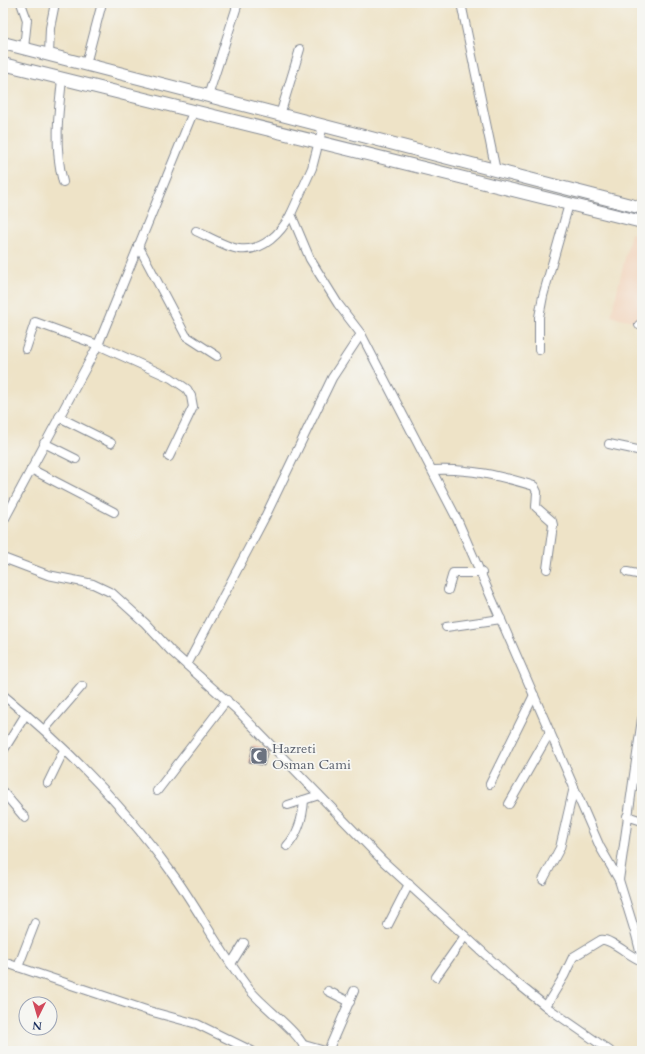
<svg xmlns="http://www.w3.org/2000/svg" width="645" height="1054" viewBox="0 0 645 1054" font-family="Cardo,serif">
<rect width="100%" height="100%" fill="#f6f6f2"/>
<filter id="ink" filterUnits="userSpaceOnUse"><feTurbulence type="fractalNoise" baseFrequency=".025" numOctaves="2"/><feDisplacementMap in="SourceGraphic" scale="8" xChannelSelector="R" yChannelSelector="G"/><feConvolveMatrix kernelMatrix="1 2 1 2 8 2 1 2 1" color-interpolation-filters="sRGB"/></filter>
<filter id="wash" filterUnits="userSpaceOnUse"><feTurbulence type="fractalNoise" baseFrequency=".012" numOctaves="4" result="noise"/><feDisplacementMap in="SourceGraphic" scale="16" xChannelSelector="R" yChannelSelector="G"/><feGaussianBlur stdDeviation="0.9" result="paint"/><feColorMatrix in="noise" values="0 0 0 0 0 0 0 0 0 0 0 0 0 0 0 0 0 1.4 0 .05"/><feComposite in="paint" operator="in"/></filter>
<g filter="url(#wash)">
<rect width="100%" height="100%" fill="#eee3c7"/>
<path fill="#f2d5be" d="M631,233L642,236V323L611,316Z"/>
<g id="blocks">
<path fill="#e7ac96" d="M253,746L268,750L264,766L249,762Z"/>
</g>
</g>
<g filter="url(#ink)">
<use href="#blocks" fill-opacity="0" stroke="#848992" stroke-width="1"/>
<g fill="none" stroke-linecap="round" stroke-linejoin="round">
<defs>
<g id="minor">
<path d="M21,3L27,20L24,48"/>
<path d="M461,3L496,171"/>
<path d="M49,55L50,28L55,3"/>
<path d="M86,64L102,3"/>
<path d="M62,80C58,115 54,148 63,182"/>
<path d="M208,96L238,3"/>
<path d="M280,115L300,49"/>
<path d="M323,126L312,168L291,214L310,259L338,304L361,334L457,519L600,847L619,880L636,935L642,959"/>
<path d="M196,231C207,236 228,248 239,249C263,252 281,233 291,214"/>
<path d="M138,245L186,336L217,356"/>
<path d="M639,325H642"/>
<path d="M26,349L35,322L98,345L171,378L187,389L191,396L193,407L169,457"/>
<path d="M539,350V317L543,296L569,204"/>
<path d="M59,417L111,443"/>
<path d="M44,443L76,459"/>
<path d="M609,444L642,451"/>
<path d="M31,469L114,512"/>
<path d="M433,470C468,468 501,476 534,486L537,492L536,507L552,521L553,525L547,569"/>
<path d="M3,522L98,345L194,110"/>
<path d="M3,558L48,575L93,584L112,593L145,623L171,651L236,709L383,861L512,979L548,1008L610,1051"/>
<path d="M627,572L642,575"/>
<path d="M448,590L453,573H482"/>
<path d="M446,627L501,619"/>
<path d="M187,665L265,517L332,378L361,334"/>
<path d="M3,695C68,748 129,812 177,880C202,916 222,955 249,989C263,1007 300,1032 306,1051"/>
<path d="M44,730L82,686"/>
<path d="M3,751L26,714"/>
<path d="M48,783L64,750"/>
<path d="M490,784L534,695"/>
<path d="M157,791L227,700"/>
<path d="M3,792L25,818"/>
<path d="M509,804L550,732"/>
<path d="M288,805L319,795"/>
<path d="M627,816L642,821"/>
<path d="M287,846C298,834 303,816 304,800"/>
<path d="M543,880L560,848L574,787"/>
<path d="M619,880L642,719"/>
<path d="M388,925L409,884"/>
<path d="M3,962L149,1011L197,1024L252,1051"/>
<path d="M231,964L244,943"/>
<path d="M18,967L35,923"/>
<path d="M436,977L465,936"/>
<path d="M328,991L350,1002"/>
<path d="M546,1006L564,976L573,957L601,940C610,938 630,957 642,961"/>
<path d="M304,1045L325,1051"/>
<path d="M328,1051L354,991"/>
</g>
<g id="highway">
<path d="M3,43L642,208"/>
<path d="M3,64L642,222"/>
</g>
</defs>
<use href="#minor" stroke="#848992" stroke-width="10"/>
<use href="#highway" stroke="#848992" stroke-width="14"/>
<use href="#minor" stroke="#fff" stroke-width="8"/>
<use href="#highway" stroke="#fff" stroke-width="12"/>
</g>
</g>
<defs>
<symbol id="mosque-square" viewBox="-11 -11 22 22"><rect x="-9" y="-9" width="18" height="18" rx="4" fill="#6b7280" stroke="#f6f6f2"/><path d="M3.5-4.9A6 6 0 1 0 3.5 4.9A5 5 0 1 1 3.5-4.9Z" fill="#fff"/></symbol>
</defs>
<g fill-rule="evenodd">
<use href="#mosque-square" x="249" y="746" width="20" height="20"/>
</g>
<g text-anchor="middle" dominant-baseline="central" stroke-width="3.5" stroke-linejoin="round" paint-order="stroke">
<g font-size="14" fill="#5b616d" stroke="#f6f6f2" text-anchor="start">
<text x="272" y="748">Hazreti<tspan x="272" dy="16">Osman Cami</tspan></text>
</g>
</g>
<rect width="645" height="1054" fill="none" stroke="#f6f6f2" stroke-width="16"/>
<g transform="translate(38 1016) rotate(185)"><circle r="19" fill="#f6f6f2" stroke="#9ea6b7"/>
<path d="M0-3L7 15L0 10L-7 15Z" fill="#d1495b"/>
<text y="-6" font-size="11" font-weight="bold" text-anchor="middle" fill="#1b2f5e">N</text>
</g>
</svg>
